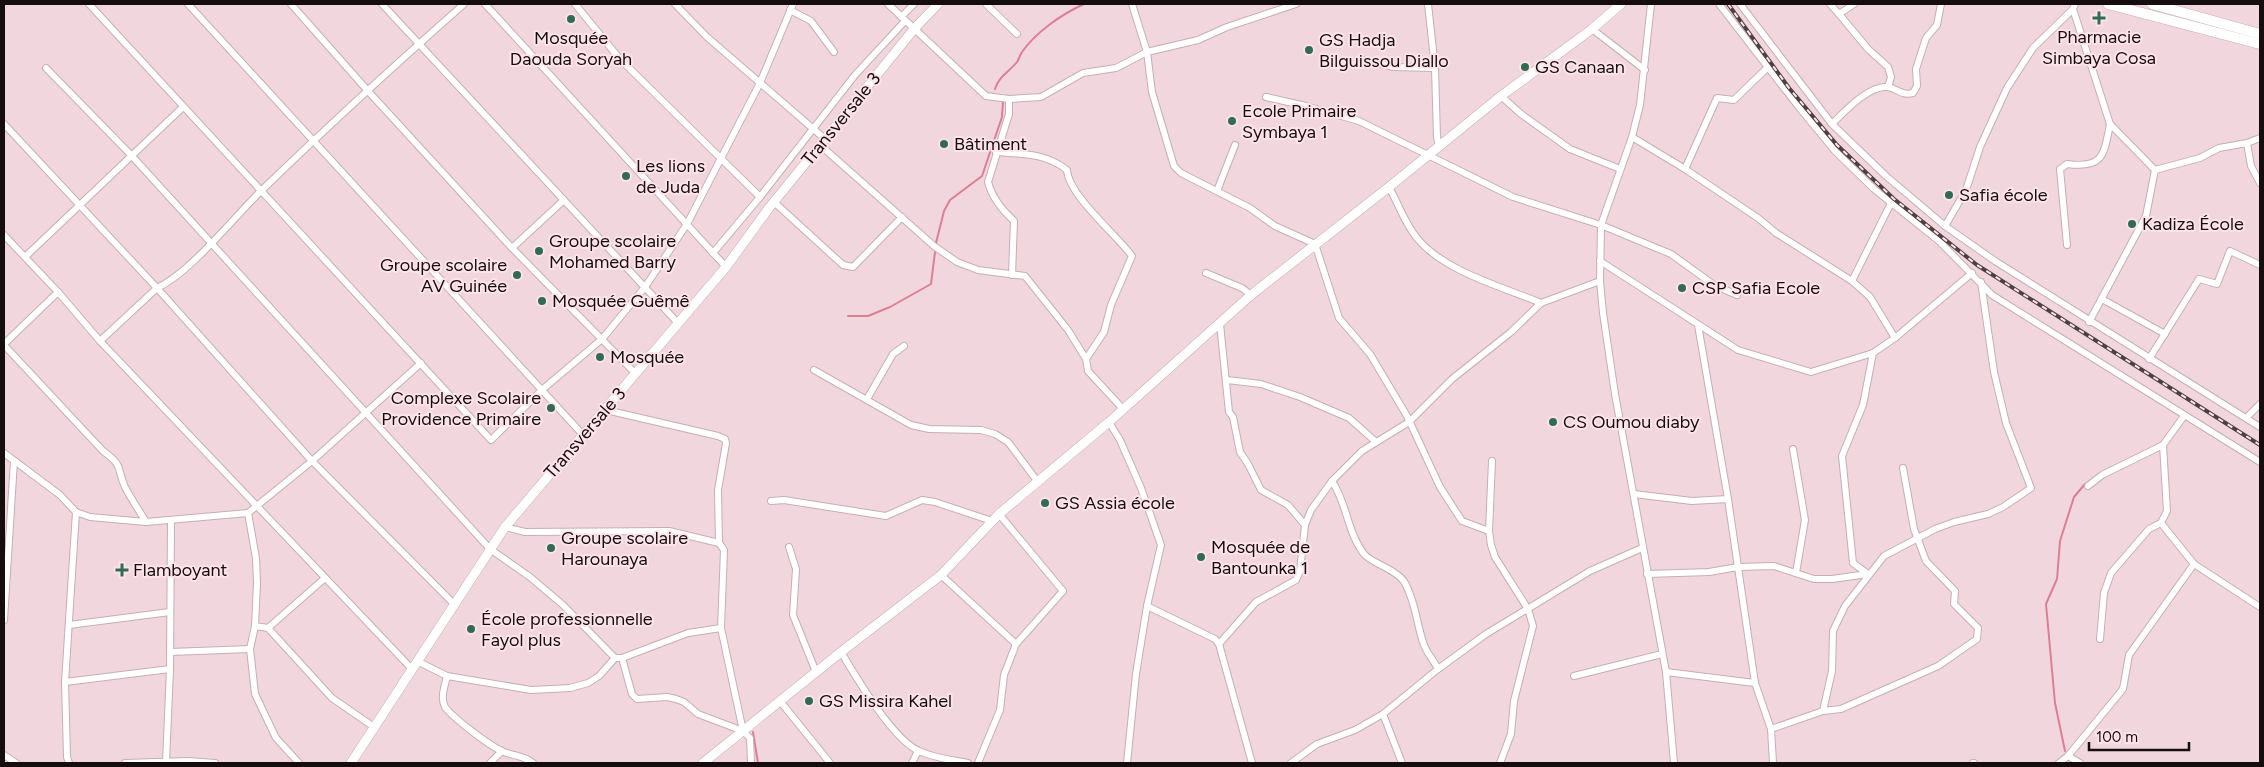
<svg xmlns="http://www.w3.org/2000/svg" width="2264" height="767" viewBox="0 0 2264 767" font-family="Figtree,sans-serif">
<rect width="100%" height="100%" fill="#f1d7dd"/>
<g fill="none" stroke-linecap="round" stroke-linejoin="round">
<g stroke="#dd7e97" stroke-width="2">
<path d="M995,89C999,76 1009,72 1017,62C1019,59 1020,55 1022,52C1036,32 1062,14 1084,4"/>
<path d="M936,243L944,211L950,200L982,176L1002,117L1003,102"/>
<path d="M848,316H868L890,307L931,284L935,252"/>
<path d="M753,732L758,763"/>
<path d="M2065,751L2055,703L2046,604L2057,579L2060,541L2074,497L2085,484"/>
</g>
<defs>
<g id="street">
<path d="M89,4L491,440L543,389L602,339L645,287L687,224L760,83L793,4"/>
<path d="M188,4L584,436"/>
<path d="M291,4L368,91L512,248L636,374"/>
<path d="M382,4L677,322"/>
<path d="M485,4L726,267"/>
<path d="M575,4L619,58L760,197"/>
<path d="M675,4L707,37L825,139"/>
<path d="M888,4L986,96L1009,99L1041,97L1083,73L1116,68L1147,52L1198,40L1227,27L1296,4"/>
<path d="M986,4L1017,34"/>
<path d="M1132,4L1147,52L1152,92L1174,166L1181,173L1250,208L1275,226L1315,244L1339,318L1370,354L1407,416L1440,487L1462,521L1489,531"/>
<path d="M1428,4L1435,68L1437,137L1439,146"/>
<path d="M1651,4L1640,105L1632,137L1601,225L1600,281L1603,313L1615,394L1666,672L1674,763"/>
<path d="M1719,4L1798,106L1835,151L1874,189L1940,242L1992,295L2260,462"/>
<path d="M1740,4L1832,124L1886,176L1945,226L1995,261L2260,427"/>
<path d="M1830,4L1839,14L1854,4"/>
<path d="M2075,4L2073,9L2110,124L2155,170L2200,158L2219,148L2247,143L2260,138"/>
<path d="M790,10L811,21L834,52"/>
<path d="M1839,14L1868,49L1888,67L1891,77L1888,87"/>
<path d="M901,17L914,4"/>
<path d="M1592,29L1645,70"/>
<path d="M1363,60L1394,67L1435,68"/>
<path d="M46,68L131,155L490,549L530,577L563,605L615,658"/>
<path d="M1501,96L1521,114L1570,149L1620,169"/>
<path d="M1266,97L1306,106L1359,121L1513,197L1601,225L1671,254L1714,285L1737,295"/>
<path d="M1009,99V114L988,182C992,198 1002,210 1014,221L1012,275"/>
<path d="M4,124L157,288L312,461L454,604"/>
<path d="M1832,124C1844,112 1869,85 1887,87C1898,88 1900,96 1913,93L1917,86L1916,69L1926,38L1937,25L1941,4"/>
<path d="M1632,137L1685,169L1758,218L1776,233L1852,281L1870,297L1895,338"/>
<path d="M2247,143L2251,166L2260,183"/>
<path d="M820,145L934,246L957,262L978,270L1025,276L1068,330L1086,359L1088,371L1123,409"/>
<path d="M996,152C1022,154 1046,153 1067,170C1069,196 1116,234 1132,256L1111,305L1104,332L1086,359"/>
<path d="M1685,169L1717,98L1734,100L1768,67"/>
<path d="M1389,187C1398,203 1405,224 1417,238C1443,271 1503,287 1541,303"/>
<path d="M1217,191L1235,145"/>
<path d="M774,202L843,265L853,267L902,217"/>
<path d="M1945,226L1966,190L1980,147L2007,88L2033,48L2073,9"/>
<path d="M4,235L58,292L100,341L411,668"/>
<path d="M2067,245L2060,169L2067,164C2104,169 2104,154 2110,124"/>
<path d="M512,248L564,200"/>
<path d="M713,253L760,197L855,75L905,21"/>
<path d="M25,257L183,107"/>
<path d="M1600,261L1738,350L1811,372L1873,353L1895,338L1972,273"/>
<path d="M1206,273L1242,288L1251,295"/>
<path d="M1852,281L1891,203"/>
<path d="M2102,299L2165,334"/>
<path d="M2089,322L2146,216L2155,170"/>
<path d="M1220,324L1229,412L1233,417L1240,452L1248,464L1261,490L1288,505L1305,525"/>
<path d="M1698,325L1728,499L1755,683L1771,729L1773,763"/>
<path d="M100,341L157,288C190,273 234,217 262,190C328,126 396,64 464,4"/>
<path d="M4,344L58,292"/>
<path d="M4,345L103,451C125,467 116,468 125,487C131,499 139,510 146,522"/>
<path d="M2149,359L2199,279L2217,284L2230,251L2260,265"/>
<path d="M814,370L911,425L929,429L981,430L995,434L1008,442L1038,482"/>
<path d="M1227,380L1261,384L1300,397L1349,418L1376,442"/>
<path d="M867,399L893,354L904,346"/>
<path d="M606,410L718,436L725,439L726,443L718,490L719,543"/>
<path d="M2246,418L2260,404"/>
<path d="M1109,422L1120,440L1141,488L1161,545L1147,606L1136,674L1127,763"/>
<path d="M2163,445L2167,511L2161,523L2194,564L2260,607"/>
<path d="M1793,449L1805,520L1796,573"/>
<path d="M4,453L60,495L76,512L90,517L146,522L248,513L312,461L421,363"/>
<path d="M1492,461L1489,531L1491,545L1495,557L1528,609L1533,626L1514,701L1511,734L1500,763"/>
<path d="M1332,481C1347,503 1347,532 1364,554C1371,563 1398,570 1405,583C1417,606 1416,623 1424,645C1427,653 1434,661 1438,669"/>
<path d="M2088,486L2102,475L2163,445L2184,416"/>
<path d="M1634,494L1692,501L1728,499"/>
<path d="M771,501L784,500L886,516L922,500L935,502L992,521"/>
<path d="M248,513L256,558L257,583L255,626L250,649L255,694L276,738L299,763"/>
<path d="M505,527L525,532L669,531L719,543L724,550L721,628L743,731L750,738L751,763"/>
<path d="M789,547L796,569L793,615L816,672"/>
<path d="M1647,574L1709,572L1738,567L1774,566L1814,579H1832L1868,574"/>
<path d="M1868,574L1853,563L1842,456L1863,405L1873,353"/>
<path d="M941,575L1016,644"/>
<path d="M1147,606L1215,639L1219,644L1252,763"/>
<path d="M4,620L14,461"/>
<path d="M69,625L170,612"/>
<path d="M255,626L268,628L325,578"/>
<path d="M268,628L332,698L374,727"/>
<path d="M2100,639L2104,593L2111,573L2149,529L2161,523"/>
<path d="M1219,644L1256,602L1296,580L1300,571L1305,525L1311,510L1332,481L1362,451L1409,422L1452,379L1511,332L1541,303L1600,281"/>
<path d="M170,652L250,649"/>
<path d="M841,652C856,677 893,740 919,751C934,758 952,760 968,763"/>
<path d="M622,658L632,694L637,699L667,697L676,699L684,702L698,714L743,731"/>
<path d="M417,661L447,676L531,690L570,688L588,683L599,676L615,658H622L688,633L721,628"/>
<path d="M1666,672L1755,683"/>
<path d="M447,676C445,685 440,698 445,707C453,718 491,747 504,752C514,756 525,756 533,763"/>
<path d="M1574,676L1662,654"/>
<path d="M65,682L170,669"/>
<path d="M780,701L830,763"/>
<path d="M1823,711L1832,671L1833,631L1845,606L1884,556L1935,529L1954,522L1988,514L2003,507L2031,488L2006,423L1994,372L1981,282"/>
<path d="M1383,714L1402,763"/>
<path d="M1771,729L1823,711L1841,709L1938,666L1977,639L1978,628L1954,604L1955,591L1926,561L1914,529L1903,468"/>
<path d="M4,755L16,763"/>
<path d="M2068,756L2080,763"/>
<path d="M166,762L170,669L171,520"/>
<path d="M69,763L67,757L65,682L76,512"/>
<path d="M125,763L189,761L215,763"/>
<path d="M490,763L502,751"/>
<path d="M912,763L918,751"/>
<path d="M978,763L1000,710L1004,675L1016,644L1063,591L999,514"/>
<path d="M1291,763L1317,744L1355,730L1383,714L1438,669L1486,634L1590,571L1642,548"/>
<path d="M1973,763H1974"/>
<path d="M2059,763L2068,756L2123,689L2129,655L2194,564"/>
</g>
<g id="secondary">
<path d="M351,763L505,527L726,267L769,208L825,139L914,29L938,4"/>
<path d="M703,763L841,652L941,575L999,514L1109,422L1251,295L1389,187L1501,96L1592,29L1621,4"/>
</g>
<g id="primary">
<path d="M2108,4L2260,44"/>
<path d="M2152,4L2260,34"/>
</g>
</defs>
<use href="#street" stroke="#c6aeb3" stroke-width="8"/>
<use href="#secondary" stroke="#c6aeb3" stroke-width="10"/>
<use href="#primary" stroke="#c6aeb3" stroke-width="11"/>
<use href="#street" stroke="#fff" stroke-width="6"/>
<use href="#secondary" stroke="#fff" stroke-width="9"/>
<use href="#primary" stroke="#fff" stroke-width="10"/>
<defs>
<path id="rail" d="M1728,4L1789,88L1837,145L1894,199L1977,265L2260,445"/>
</defs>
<use href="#rail" stroke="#4d4043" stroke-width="4"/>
<use href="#rail" stroke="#fee4ea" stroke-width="2" stroke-dasharray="5.5" stroke-linecap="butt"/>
</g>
<g fill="#326b54" stroke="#fee4ea" stroke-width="2">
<path d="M2096.5 10.5h5v5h5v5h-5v5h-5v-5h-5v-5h5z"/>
<circle cx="571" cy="19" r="5"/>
<circle cx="1309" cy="50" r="5"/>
<circle cx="1525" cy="67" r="5"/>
<circle cx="1232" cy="121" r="5"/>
<circle cx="944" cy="144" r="5"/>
<circle cx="626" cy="176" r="5"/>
<circle cx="1949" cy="195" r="5"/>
<circle cx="2132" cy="224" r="5"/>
<circle cx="539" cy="251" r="5"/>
<circle cx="517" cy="275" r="5"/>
<circle cx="1682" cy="288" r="5"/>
<circle cx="542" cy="301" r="5"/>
<circle cx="600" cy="357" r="5"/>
<circle cx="551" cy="408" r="5"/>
<circle cx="1553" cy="422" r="5"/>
<circle cx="1045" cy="503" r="5"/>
<circle cx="551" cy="548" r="5"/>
<circle cx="1201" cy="557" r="5"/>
<path d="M119.5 562.5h5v5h5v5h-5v5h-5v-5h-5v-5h5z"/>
<circle cx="471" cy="629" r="5"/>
<circle cx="809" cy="701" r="5"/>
</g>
<g text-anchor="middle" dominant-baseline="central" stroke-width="4" stroke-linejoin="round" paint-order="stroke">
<g font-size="18" fill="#160d0f" stroke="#fee4ea" text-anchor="start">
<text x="2099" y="37" text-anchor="middle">Pharmacie<tspan x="2099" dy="21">Simbaya Cosa</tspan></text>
<text x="571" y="38" text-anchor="middle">Mosquée<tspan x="571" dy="21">Daouda Soryah</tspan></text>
<text x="1319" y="40">GS Hadja<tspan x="1319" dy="21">Bilguissou Diallo</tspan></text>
<text x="1535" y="67">GS Canaan</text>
<text x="1242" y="111">Ecole Primaire<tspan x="1242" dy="21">Symbaya 1</tspan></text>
<text x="954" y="144">Bâtiment</text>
<text x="636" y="166">Les lions<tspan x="636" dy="21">de Juda</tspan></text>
<text x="1959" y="195">Safia école</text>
<text x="2142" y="224">Kadiza École</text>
<text x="549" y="241">Groupe scolaire<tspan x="549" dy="21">Mohamed Barry</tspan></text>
<text x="507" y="265" text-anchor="end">Groupe scolaire<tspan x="507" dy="21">AV Guinée</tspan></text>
<text x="1692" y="288">CSP Safia Ecole</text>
<text x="552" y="301">Mosquée Guêmê</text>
<text x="610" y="357">Mosquée</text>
<text x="541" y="398" text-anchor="end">Complexe Scolaire<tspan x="541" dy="21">Providence Primaire</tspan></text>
<text x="1563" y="422">CS Oumou diaby</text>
<text x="1055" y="503">GS Assia école</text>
<text x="561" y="538">Groupe scolaire<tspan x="561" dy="21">Harounaya</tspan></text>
<text x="1211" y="547">Mosquée de<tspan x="1211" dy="21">Bantounka 1</tspan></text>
<text x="133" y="570">Flamboyant</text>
<text x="481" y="619">École professionnelle<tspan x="481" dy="21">Fayol plus</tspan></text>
<text x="819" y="701">GS Missira Kahel</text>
</g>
<g font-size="18" fill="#160d0f" stroke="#fee4ea">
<text transform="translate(841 119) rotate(-51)">Transversale 3</text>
<text transform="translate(585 433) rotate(-49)">Transversale 3</text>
</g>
</g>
<rect width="2264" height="767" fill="none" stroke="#160d0f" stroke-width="10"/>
<path d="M2089 742v8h100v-8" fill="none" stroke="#160d0f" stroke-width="2.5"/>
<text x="2096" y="742" font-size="15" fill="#160d0f" stroke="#fee4ea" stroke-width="4" paint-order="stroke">100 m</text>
</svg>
